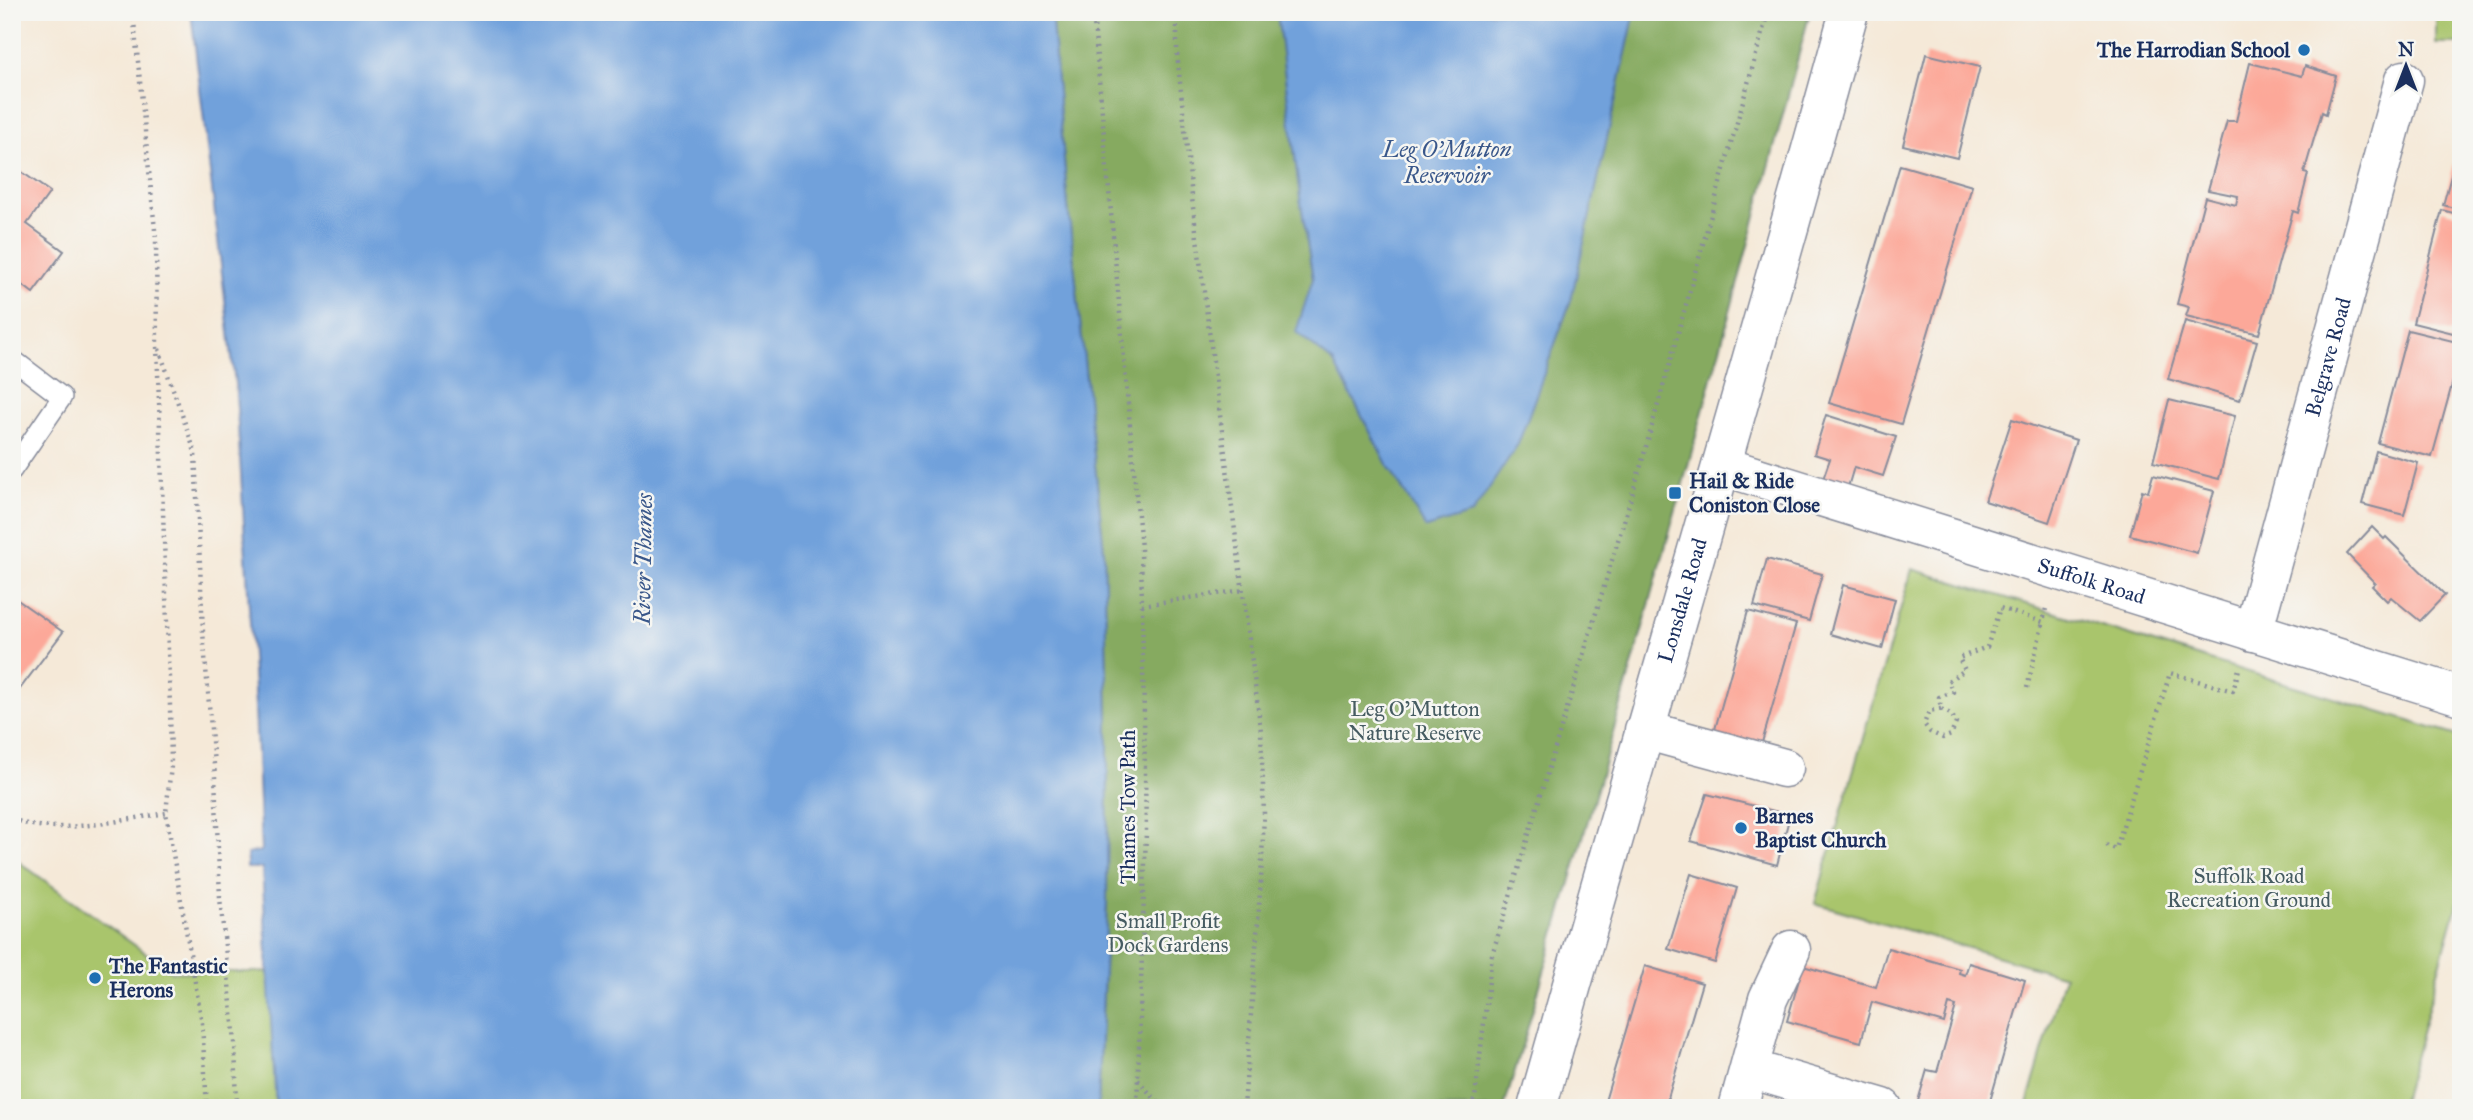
<svg xmlns="http://www.w3.org/2000/svg" width="2473" height="1120" viewBox="0 0 2473 1120" font-family="'IM FELL Great Primer',serif">
<rect width="100%" height="100%" fill="#f6f6f2"/>
<filter id="ink" filterUnits="userSpaceOnUse"><feTurbulence type="fractalNoise" baseFrequency=".0143" numOctaves="2"/><feDisplacementMap in="SourceGraphic" scale="14" xChannelSelector="R" yChannelSelector="G"/><feConvolveMatrix kernelMatrix="1 2 1 2 8 2 1 2 1" color-interpolation-filters="sRGB"/></filter>
<filter id="wash" filterUnits="userSpaceOnUse"><feTurbulence type="fractalNoise" baseFrequency=".00686" numOctaves="4" result="noise"/><feDisplacementMap in="SourceGraphic" scale="28" xChannelSelector="R" yChannelSelector="G"/><feGaussianBlur stdDeviation="1.57" result="paint"/><feColorMatrix in="noise" values="0 0 0 0 0 0 0 0 0 0 0 0 0 0 0 0 0 1.4 0 .05"/><feComposite in="paint" operator="in"/></filter>
<g filter="url(#wash)">
<rect width="100%" height="100%" fill="#f5e9d8"/>
<g fill="#a9c56c" stroke="#627a65" stroke-width="2">
<rect x="2436" y="12" width="25" height="32"/>
<path d="M1912,569L2461,737V890L2400,1108H2026L2064,976L1815,903Z"/>
<path d="M12,857L172,972H269L276,1108H12Z"/>
</g>
<path fill="#86aa60" stroke="#506c5f" stroke-width="2" d="M1051,12H1277L1300,197L1313,279L1297,332L1334,363L1387,464L1518,444L1571,300L1635,12H1810C1714,379 1612,744 1504,1108H1098L1107,901L1108,721L1104,551L1068,206Z"/>
<g fill="#71a1db" stroke="#46689c" stroke-width="2">
<path d="M191,12H1051L1068,206L1104,551L1108,721L1107,901L1098,1108H276L262,868H247V854L261,851L255,706L236,392Z"/>
<path d="M1277,12H1635L1571,300L1518,444L1472,514L1426,528L1387,464L1334,363L1296,332L1313,279L1300,197Z"/>
</g>
<g id="blocks">
<g fill="#fca899">
<path d="M1926,54L1980,67L1957,158L1903,145Z"/>
<path d="M2250,63L2302,76L2305,66L2336,76L2326,114L2322,112L2313,142L2304,173L2308,174L2298,213L2293,211L2259,334L2186,316L2189,307L2177,304L2205,197L2236,205L2238,196L2208,190L2227,121H2236Z"/>
<path d="M2460,143H2461V210L2443,205Z"/>
<path d="M12,165L50,192L27,224L64,251L33,293L12,277Z"/>
<path d="M1900,165L1972,186L1901,424L1829,403Z"/>
<path d="M2442,210L2461,215V335L2413,323Z"/>
<path d="M2185,321L2257,341L2240,400L2168,379Z"/>
<path d="M2408,330L2461,343V352L2432,457L2378,443Z"/>
<path d="M2169,400L2235,416L2219,479L2153,462Z"/>
<path d="M1826,415L1896,437L1883,476L1854,467L1848,487L1823,479L1830,459L1814,454Z"/>
<path d="M2012,419L2076,440L2049,522L1985,501Z"/>
<path d="M2376,451L2418,463L2404,515L2362,504Z"/>
<path d="M2153,475L2214,491L2197,553L2130,535L2142,490L2148,492Z"/>
<path d="M2372,527L2384,539L2386,537L2445,595L2420,621L2391,597L2387,601L2372,586L2375,583L2347,554Z"/>
<path d="M1767,559L1822,574L1809,621L1754,606Z"/>
<path d="M1843,585L1895,599L1882,649L1830,634Z"/>
<path d="M12,596L63,632L16,694L12,691Z"/>
<path d="M1748,611L1796,624L1759,753L1712,740Z"/>
<path d="M1707,794L1790,815L1777,865L1691,841Z"/>
<path d="M1691,874L1737,888L1715,963L1668,949Z"/>
<path d="M1888,948L1960,969L1959,973L1965,975L1969,963L2025,980L1988,1108H1916L1927,1070L1937,1072L1956,1006L1949,1004L1944,1023L1872,1002L1861,1042L1787,1021L1803,966L1876,987Z"/>
<path d="M1645,966L1702,983L1691,1020L1665,1108H1603Z"/>
</g>
</g>
</g>
<g filter="url(#ink)">
<use href="#blocks" fill-opacity="0" stroke="#888c9b" stroke-width="2"/>
<g fill="none" stroke-linecap="round" stroke-linejoin="round">
<defs>
<path id="service" d="M12,359L62,397L12,470"/>
<g id="minor">
<path id="s1" d="M2253,632L2404,80"/>
<path d="M1644,730L1784,768"/>
<path d="M1750,1069L1883,1108"/>
<path d="M1738,1108L1768,999L1791,950"/>
</g>
<g id="tertiary">
<path id="s2" d="M1722,466L2461,696"/>
</g>
<g id="secondary">
<path id="s3" d="M1537,1108C1640,742 1749,378 1849,12"/>
</g>
</defs>
<use href="#service" stroke="#888c9b" stroke-width="22"/>
<use href="#minor" stroke="#888c9b" stroke-width="41"/>
<use href="#tertiary" stroke="#888c9b" stroke-width="41"/>
<use href="#secondary" stroke="#888c9b" stroke-width="41"/>
<g stroke="#888c9b" stroke-width="4.5" stroke-dasharray="2 5" stroke-linecap="butt">
<path d="M133,12L156,240L157,345L170,706L171,766L166,813L202,1023L207,1108"/>
<path d="M1093,12L1141,548L1146,831L1137,1108"/>
<path d="M1177,12V53L1193,207L1261,731L1264,814L1261,880L1244,1108"/>
<path d="M159,349L195,452L203,632L215,777L220,898L235,1042L237,1108"/>
<path d="M1142,605L1244,590"/>
<path d="M2027,688L2043,622"/>
<path d="M1941,709L1929,711L1924,724L1930,732L1943,738L1951,735L1956,723L1952,715L1941,709L1939,697L1953,692L1948,681L1965,670L1959,658L1987,647L2000,608L2043,622L2046,608"/>
<path d="M12,818C45,838 128,819 166,813"/>
<path d="M2106,845L2116,849L2170,673L2233,691L2239,669"/>
<path d="M1138,1080L1163,1108"/>
<path d="M1470,1108L1475,1098L1492,955L1641,465L1768,12"/>
</g>
<use href="#service" stroke="#fff" stroke-width="19"/>
<use href="#minor" stroke="#fff" stroke-width="38"/>
<use href="#tertiary" stroke="#fff" stroke-width="38"/>
<use href="#secondary" stroke="#fff" stroke-width="38"/>
</g>
</g>
<g fill="#1f6fb2" stroke="#f6f6f2" stroke-width="2.5">
<circle cx="2304" cy="50" r="7"/>
<rect x="1668" y="486" width="14" height="14" rx="3.5"/>
<circle cx="1741" cy="828" r="7"/>
<circle cx="95" cy="978" r="7"/>
</g>
<g text-anchor="middle" dominant-baseline="central" stroke-width="5" stroke-linejoin="round" paint-order="stroke">
<g font-size="21" font-weight="bold" fill="#1b2f5e" stroke="#f6f6f2" text-anchor="start">
<text x="2290" y="50" text-anchor="end">The Harrodian School</text>
<text x="1689" y="481">Hail &amp; Ride<tspan x="1689" dy="24">Coniston Close</tspan></text>
<text x="1755" y="816">Barnes<tspan x="1755" dy="24">Baptist Church</tspan></text>
<text x="109" y="966">The Fantastic<tspan x="109" dy="24">Herons</tspan></text>
</g>
<g font-size="21" fill="#1b2f5e" stroke="#f6f6f2">
<text stroke="none"><textPath href="#s1" startOffset="285">Belgrave Road</textPath></text>
<text stroke="none"><textPath href="#s2" startOffset="387">Suffolk Road</textPath></text>
<text stroke="none"><textPath href="#s3" startOffset="528">Lonsdale Road</textPath></text>
<text transform="translate(1128 807) rotate(-90)">Thames Tow Path</text>
</g>
<g font-size="21" fill="#465c62" stroke="#f6f6f2">
<text x="1415" y="709">Leg O'Mutton<tspan x="1415" dy="24">Nature Reserve</tspan></text>
<text x="2249" y="876">Suffolk Road<tspan x="2249" dy="24">Recreation Ground</tspan></text>
<text x="1168" y="921">Small Profit<tspan x="1168" dy="24">Dock Gardens</tspan></text>
</g>
<g font-size="23" font-style="italic" fill="#39578a" stroke="#f6f6f2">
<text x="1447" y="149">Leg O'Mutton<tspan x="1447" dy="26">Reservoir</tspan></text>
<text transform="translate(643 559) rotate(-89)">River Thames</text>
</g>
</g>
<rect width="2473" height="1120" fill="none" stroke="#f6f6f2" stroke-width="42"/>
<g transform="translate(2406 66)" stroke="#f6f6f2" stroke-width="5" paint-order="stroke">
<path d="M0-5L12 26L0 18L-12 26Z" fill="#1b2f5e"/>
<text y="-10" font-size="19" font-weight="bold" text-anchor="middle" fill="#1b2f5e">N</text>
</g>
</svg>
